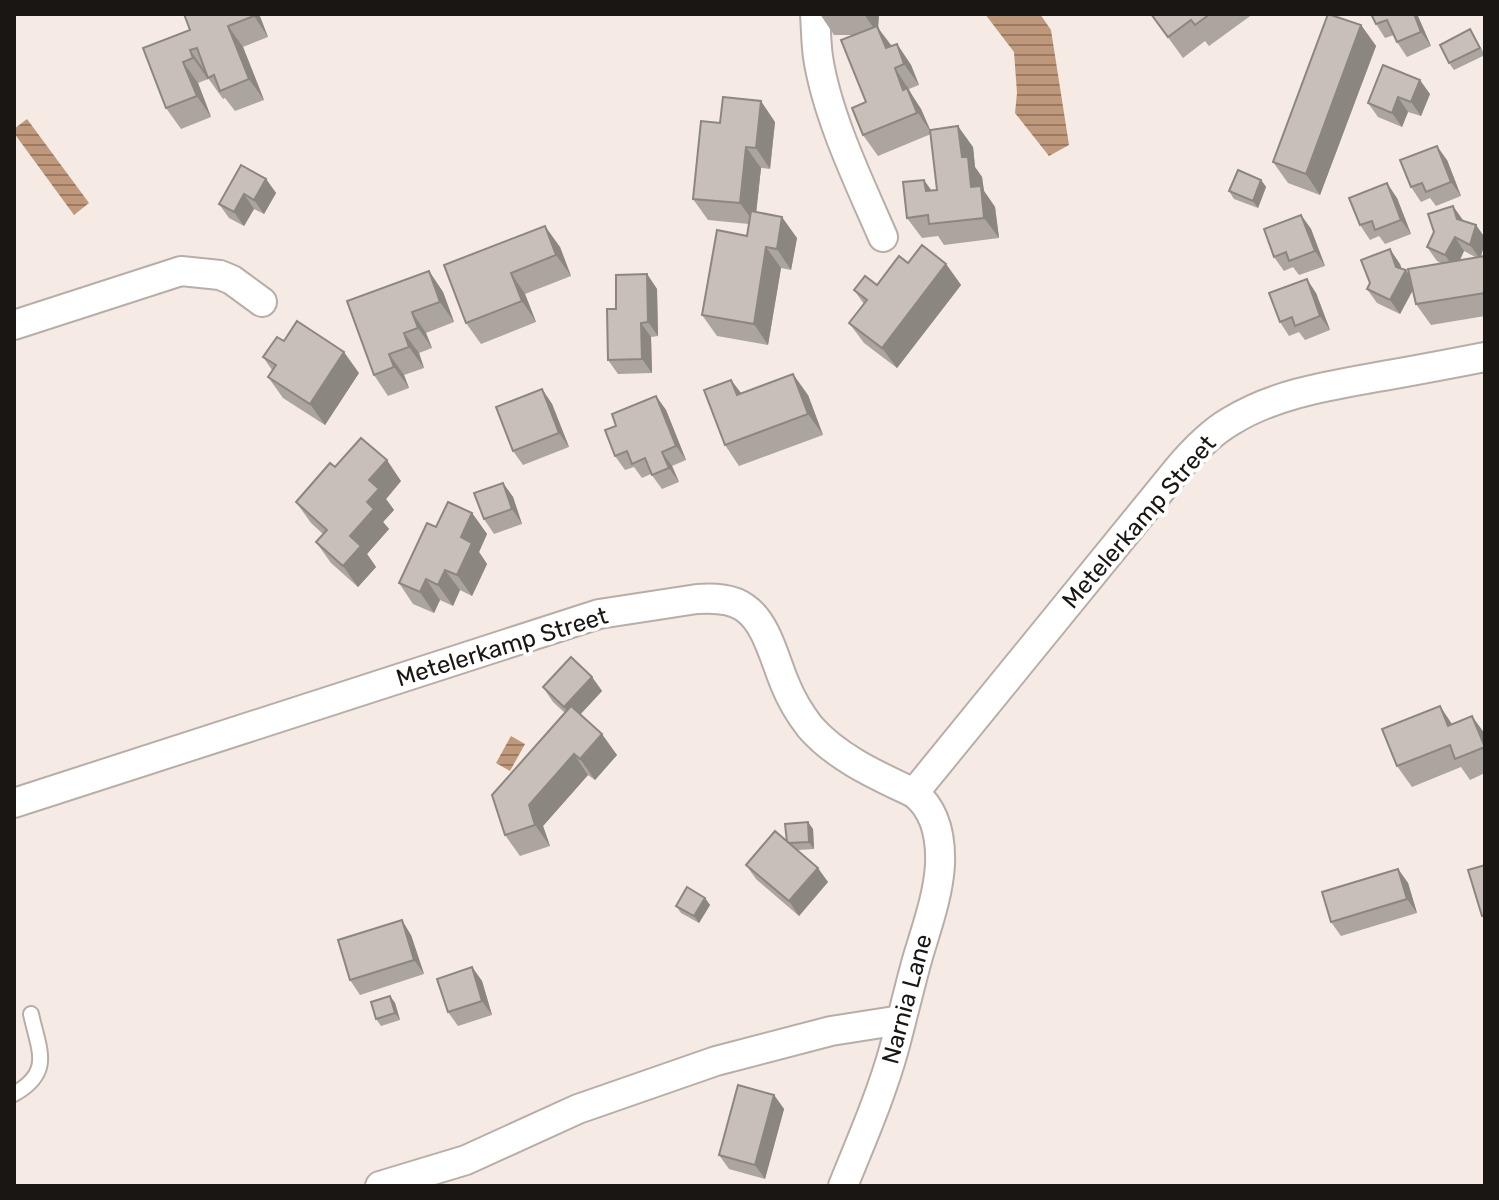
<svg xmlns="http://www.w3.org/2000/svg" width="1499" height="1200" viewBox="0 0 1499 1200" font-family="Rubik,sans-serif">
<defs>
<pattern id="water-rules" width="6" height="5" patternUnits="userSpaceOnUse" patternTransform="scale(2)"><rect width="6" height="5" fill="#bf977a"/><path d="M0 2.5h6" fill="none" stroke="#9a7a63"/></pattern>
</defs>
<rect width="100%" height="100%" fill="#f5ebe4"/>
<g fill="url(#water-rules)">
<path d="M985,14H1040L1051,30L1069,145L1049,156L1015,113L1017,93L1014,52Z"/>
<path d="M27,119L89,203L74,215L14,133V129Z"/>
<path d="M511,736L525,744L510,771L496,763Z"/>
</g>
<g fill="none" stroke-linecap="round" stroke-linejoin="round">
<defs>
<path id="lane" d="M14,1094C53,1072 39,1051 31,1014"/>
<g id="street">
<path d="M815,14C816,28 816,43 818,57C827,116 859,182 883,237"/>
<path d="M14,325L181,271L220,275L232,280L262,302"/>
<path d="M914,793L1177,470C1193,451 1210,433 1231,421C1275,394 1327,386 1377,377C1413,371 1449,364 1485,357"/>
<path d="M14,803L599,614L697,599C713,598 732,598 745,608C767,623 775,661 785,684C791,699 800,714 810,727C837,758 878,776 914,793C936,810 941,839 940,865C938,897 926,929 917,960C909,989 902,1019 894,1049C881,1096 861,1141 843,1186"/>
<path d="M380,1186L466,1160L578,1109L716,1061L831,1031L901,1020"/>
</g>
</defs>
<use href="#lane" stroke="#b8aea8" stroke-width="18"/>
<use href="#street" stroke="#b8aea8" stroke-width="32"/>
<use href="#lane" stroke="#fff" stroke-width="14"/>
<use href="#street" stroke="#fff" stroke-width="28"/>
</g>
<g fill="#aca49e" fill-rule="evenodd">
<path d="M184,14H259L268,37L243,47L264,100L235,111L225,98L223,99L208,78L205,71L208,79L198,83L211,117L181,129L166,108L190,30Z"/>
<path d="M820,14H879L878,28L892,46L897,44L911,65L919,85L909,89L912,96L921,109L930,130L973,147L975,167L982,177L984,191L995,207L999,238L944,245L938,236L922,238L907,218L932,191L937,190L931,134L878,156L863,135L866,102L854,35H834Z"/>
<path d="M1151,14H1253L1209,46L1205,41L1183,58Z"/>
<path d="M1371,14H1417L1431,46L1407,57L1397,42L1394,35L1385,38L1376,24Z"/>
<path d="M1361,25L1376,46L1320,195L1288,183L1273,162Z"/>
<path d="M1470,29L1485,55L1454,70L1449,63Z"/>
<path d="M1383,65L1430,94L1421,116L1408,112L1402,127L1378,117L1368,103Z"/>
<path d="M775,122L770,169L761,168L756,212L797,238L791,270L781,268L768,345L717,336L702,315L747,236L749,224L708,220L693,199L720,123Z"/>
<path d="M1447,160L1461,196L1436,206L1430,198L1421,202L1411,187Z"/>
<path d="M266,179L276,193L264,214L254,209L244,226L229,218L219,204Z"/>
<path d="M1261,180L1266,187L1258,208L1234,199L1229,191Z"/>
<path d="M1397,198L1411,234L1385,244L1379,236L1370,240L1360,225Z"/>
<path d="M1301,215L1311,229L1325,266L1299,275L1293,267L1284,271L1274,257Z"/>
<path d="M1463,221L1476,225L1485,238V242L1481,257L1485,256V316L1431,325L1416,304L1413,290L1400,314L1377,303L1367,289L1400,264L1401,269L1410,275L1442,264L1437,261L1427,247ZM1464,251L1477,258L1460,260Z"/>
<path d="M560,247L571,276L525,294L536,322L481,344L466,323L444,265Z"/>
<path d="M908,263L946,264L961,285L897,368L864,343L849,323L864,304L854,290L877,285Z"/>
<path d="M429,271L443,292L454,322L426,333L432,348L419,353L424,368L404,375L409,388L388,396L374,375Z"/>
<path d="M647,274L657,289L658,336L651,337L652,373L618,374L608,360L616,309Z"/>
<path d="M1316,293L1330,330L1305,340L1299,332L1289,336L1280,322Z"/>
<path d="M284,341L359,373L325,425L283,398L268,377L272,370L263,357Z"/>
<path d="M731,380L741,393L808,395L823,435L739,466L725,445Z"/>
<path d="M542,389L552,404L569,447L523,465L513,451Z"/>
<path d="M656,396L666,410L686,460L672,466L679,482L662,489L651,474L642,478L634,467L625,470L615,456L616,426Z"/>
<path d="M335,467L401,481L386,499L394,510L383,522L389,529L367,554L376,567L358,587L331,563L316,542L323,534L311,523L296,502Z"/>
<path d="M503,483L513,497L522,524L494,534L484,519Z"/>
<path d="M472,513L487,534L479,552L487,564L472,596L460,590L453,606L440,600L434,613L413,604L399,583L436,527Z"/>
<path d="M592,677L602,691L580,715L617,755L595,780L588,775L543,826L550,846L520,856L505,835L565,713L553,702L543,687Z"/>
<path d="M1452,724L1485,734V773L1470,780L1461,767L1412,787L1397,766Z"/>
<path d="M813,829L814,849L798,850L828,882L799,916L756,879L746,865Z"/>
<path d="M1398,869L1408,883L1417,913L1341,936L1331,922Z"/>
<path d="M705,898L710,905L699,923L681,913L676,906Z"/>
<path d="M411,935L424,974L360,995L350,980Z"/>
<path d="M472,967L482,981L492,1015L458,1026L448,1012Z"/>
<path d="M390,996L395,1003L400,1020L381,1026L376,1019Z"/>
<path d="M774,1095L784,1109L765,1179L729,1169L719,1155Z"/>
</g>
<g fill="#8c8681">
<path d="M253,14H259L268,37L254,16Z"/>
<path d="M864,14H879L878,28L892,47L900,66Z"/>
<path d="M1414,14H1417L1431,46L1421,32Z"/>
<path d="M1361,25L1376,46L1320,195L1306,174Z"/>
<path d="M228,26L243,47L264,100L249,79Z"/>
<path d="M897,44L911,65L919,85L904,64Z"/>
<path d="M190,50L205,71L208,79L193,58Z"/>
<path d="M183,62L198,83L211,117L197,96Z"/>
<path d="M895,68L921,109L932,134L903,90Z"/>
<path d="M1420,80L1430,94L1421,116L1411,102Z"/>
<path d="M1398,97L1408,112L1402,127L1392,113Z"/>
<path d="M761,101L775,122L770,169L756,148Z"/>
<path d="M958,126L973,147L975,167L982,177L984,191L995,207L999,238L984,218L971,187L962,157Z"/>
<path d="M1437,146L1447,160L1461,196L1451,182Z"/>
<path d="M746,147L761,168L755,224L740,203Z"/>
<path d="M266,179L276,193L264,214L254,200Z"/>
<path d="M924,180L939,201L926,191Z"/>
<path d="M1261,180L1266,187L1258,208L1253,201Z"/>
<path d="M1387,183L1397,198L1411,234L1401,220Z"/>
<path d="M244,194L254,209L244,226L234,212Z"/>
<path d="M1453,206L1463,220L1467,234L1457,219Z"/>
<path d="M1301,215L1311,229L1325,266L1315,251Z"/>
<path d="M782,217L797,238L791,270L777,249Z"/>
<path d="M1476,225L1485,238V242L1480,259L1470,245Z"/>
<path d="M545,226L560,247L571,276L556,255Z"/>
<path d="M1455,237L1464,251L1455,270L1445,255Z"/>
<path d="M766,247L781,268L768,345L754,324Z"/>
<path d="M1390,249L1400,264L1404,275L1406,270L1416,284L1400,314L1390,300L1396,267Z"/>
<path d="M946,264L961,285L897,368L882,348Z"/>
<path d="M429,271L443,292L454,322L440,302Z"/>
<path d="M511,273L525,294L536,322L522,301Z"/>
<path d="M647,274L657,289L658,336L648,322Z"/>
<path d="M1307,279L1316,293L1330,330L1320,316Z"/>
<path d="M412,312L426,333L432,348L418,328Z"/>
<path d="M641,323L651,337L652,373L642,359Z"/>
<path d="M404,333L419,353L424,368L409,347Z"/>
<path d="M344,352L359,373L325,425L310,404Z"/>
<path d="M389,354L404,375L409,388L394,367Z"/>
<path d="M793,374L808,395L823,435L808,414Z"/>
<path d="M731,380L746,400L737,395Z"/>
<path d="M542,389L552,404L569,447L559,433Z"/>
<path d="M656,396L666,410L686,460L676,446Z"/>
<path d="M662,452L672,466L679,482L669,468Z"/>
<path d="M387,460L401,481L386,499L394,510L383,522L389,529L367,554L376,567L358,587L343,566L350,536L369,480Z"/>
<path d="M503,483L513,497L522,524L512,509Z"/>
<path d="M472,513L487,534L479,552L487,564L472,596L457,575L461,537Z"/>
<path d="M445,570L460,590L453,606L438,585Z"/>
<path d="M426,579L440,600L434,613L420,592Z"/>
<path d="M592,677L602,691L574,721L564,707Z"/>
<path d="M1440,706L1454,727L1448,726Z"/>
<path d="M1472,716L1485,734V747Z"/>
<path d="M602,734L617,755L595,780L580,759Z"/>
<path d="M574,754L588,775L543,826L550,846L535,825L529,805Z"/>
<path d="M808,822L813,829L814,849L809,842Z"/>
<path d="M818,868L828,882L799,916L789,901Z"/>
<path d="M1398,869L1408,883L1417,913L1407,899Z"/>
<path d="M705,898L710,905L699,923L694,916Z"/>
<path d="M402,920L411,935L424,974L414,960Z"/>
<path d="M472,967L482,981L492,1015L482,1001Z"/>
<path d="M390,996L395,1003L400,1020L395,1013Z"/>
<path d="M774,1095L784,1109L765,1179L755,1165Z"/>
</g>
<g fill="#c8bfb8" stroke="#8c8681" stroke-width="2">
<path d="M184,14H253L254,16L228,26L249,79L220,91L214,75L208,78L197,48L190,50L193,58L183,62L197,96L166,108L143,48L190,30Z"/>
<path d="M1151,14H1210L1195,25L1191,20L1168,37Z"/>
<path d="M1328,14L1361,25L1306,174L1273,162Z"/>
<path d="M1371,14H1414L1421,32L1397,42L1387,20L1376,24Z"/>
<path d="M877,26L886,48L897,44L904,64L895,68L903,90L907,88L917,113L863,135L852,108L866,102L841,40Z"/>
<path d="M1470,29L1480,48L1449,63L1440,45Z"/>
<path d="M1383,65L1420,80L1411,102L1398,97L1392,113L1368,103Z"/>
<path d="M723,97L761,101L756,148L746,147L740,203L693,199L701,121L720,123Z"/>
<path d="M958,126L962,157H968L971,187L981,186L984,218L929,224L928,215L907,218L903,182L924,180L926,191L937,190L930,130Z"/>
<path d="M1437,146L1451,182L1426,192L1422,183L1411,187L1400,160Z"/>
<path d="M241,165L266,179L254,200L244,194L234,212L219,204Z"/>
<path d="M1238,170L1261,180L1253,201L1229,191Z"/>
<path d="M1387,183L1401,220L1375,230L1372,221L1360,225L1349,198Z"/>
<path d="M1453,206L1457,219L1476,225L1470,245L1455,237L1445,255L1427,247L1434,232L1428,214Z"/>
<path d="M751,211L782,217L777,249L766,247L754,324L702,315L717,230L747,236Z"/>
<path d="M1301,215L1315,251L1289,261L1286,252L1274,257L1264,229Z"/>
<path d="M545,226L556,255L511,273L522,301L466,323L444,265Z"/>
<path d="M922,245L946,264L882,348L849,323L867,300L854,290L865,276L877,285L899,256L908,263Z"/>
<path d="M1390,249L1396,267L1406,270L1390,300L1367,289L1370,283L1361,260Z"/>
<path d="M1485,256V293L1416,304L1408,269Z"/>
<path d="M429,271L440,302L412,312L418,328L404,333L409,347L389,354L394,367L374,375L347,301Z"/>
<path d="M647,274L648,322L641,323L642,359L608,360L607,309H616V275Z"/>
<path d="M1307,279L1320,316L1295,326L1292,317L1280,322L1269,293Z"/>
<path d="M297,321L344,352L310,404L268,377L276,365L263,357L277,337L284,341Z"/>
<path d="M793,374L808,414L725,445L704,390L731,380L737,395Z"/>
<path d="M542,389L559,433L513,451L496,407Z"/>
<path d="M656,396L676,446L662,452L669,468L652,475L645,458L632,464L627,451L615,456L605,430L616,426L612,414Z"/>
<path d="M361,438L387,460L369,480L379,489L367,502L374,509L350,536L361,546L343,566L316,542L327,530L296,502L330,463L335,467Z"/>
<path d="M503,483L512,509L484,519L474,493Z"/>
<path d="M448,502L472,513L461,537L472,543L457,575L445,570L438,585L426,579L420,592L399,583L427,523L436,527Z"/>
<path d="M571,657L592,677L564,707L543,687Z"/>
<path d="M571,706L602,734L580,759L574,754L529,805L535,825L505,835L492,795Z"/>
<path d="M1440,706L1448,726L1472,716L1485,747L1455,759L1450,745L1397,766L1382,729Z"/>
<path d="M808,822L809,842L789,843L787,842L785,824Z"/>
<path d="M775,831L818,868L789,901L746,865Z"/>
<path d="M1485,865V915L1482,916L1468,870Z"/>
<path d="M1398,869L1407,899L1331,922L1322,892Z"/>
<path d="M687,887L705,898L694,916L676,906Z"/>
<path d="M402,920L414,960L350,980L338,940Z"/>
<path d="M472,967L482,1001L448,1012L437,979Z"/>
<path d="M390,996L395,1013L376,1019L371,1002Z"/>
<path d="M738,1085L774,1095L755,1165L719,1155Z"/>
</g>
<g text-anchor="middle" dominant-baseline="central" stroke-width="8" stroke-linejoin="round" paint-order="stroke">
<g font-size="24" fill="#1a1614" stroke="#fff">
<text transform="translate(1139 522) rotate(-49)">Metelerkamp Street</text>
<text transform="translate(502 647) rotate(-17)">Metelerkamp Street</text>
<text transform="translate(907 999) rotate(-75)">Narnia Lane</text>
</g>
</g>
<rect width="1499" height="1200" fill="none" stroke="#1a1614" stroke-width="32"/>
</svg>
